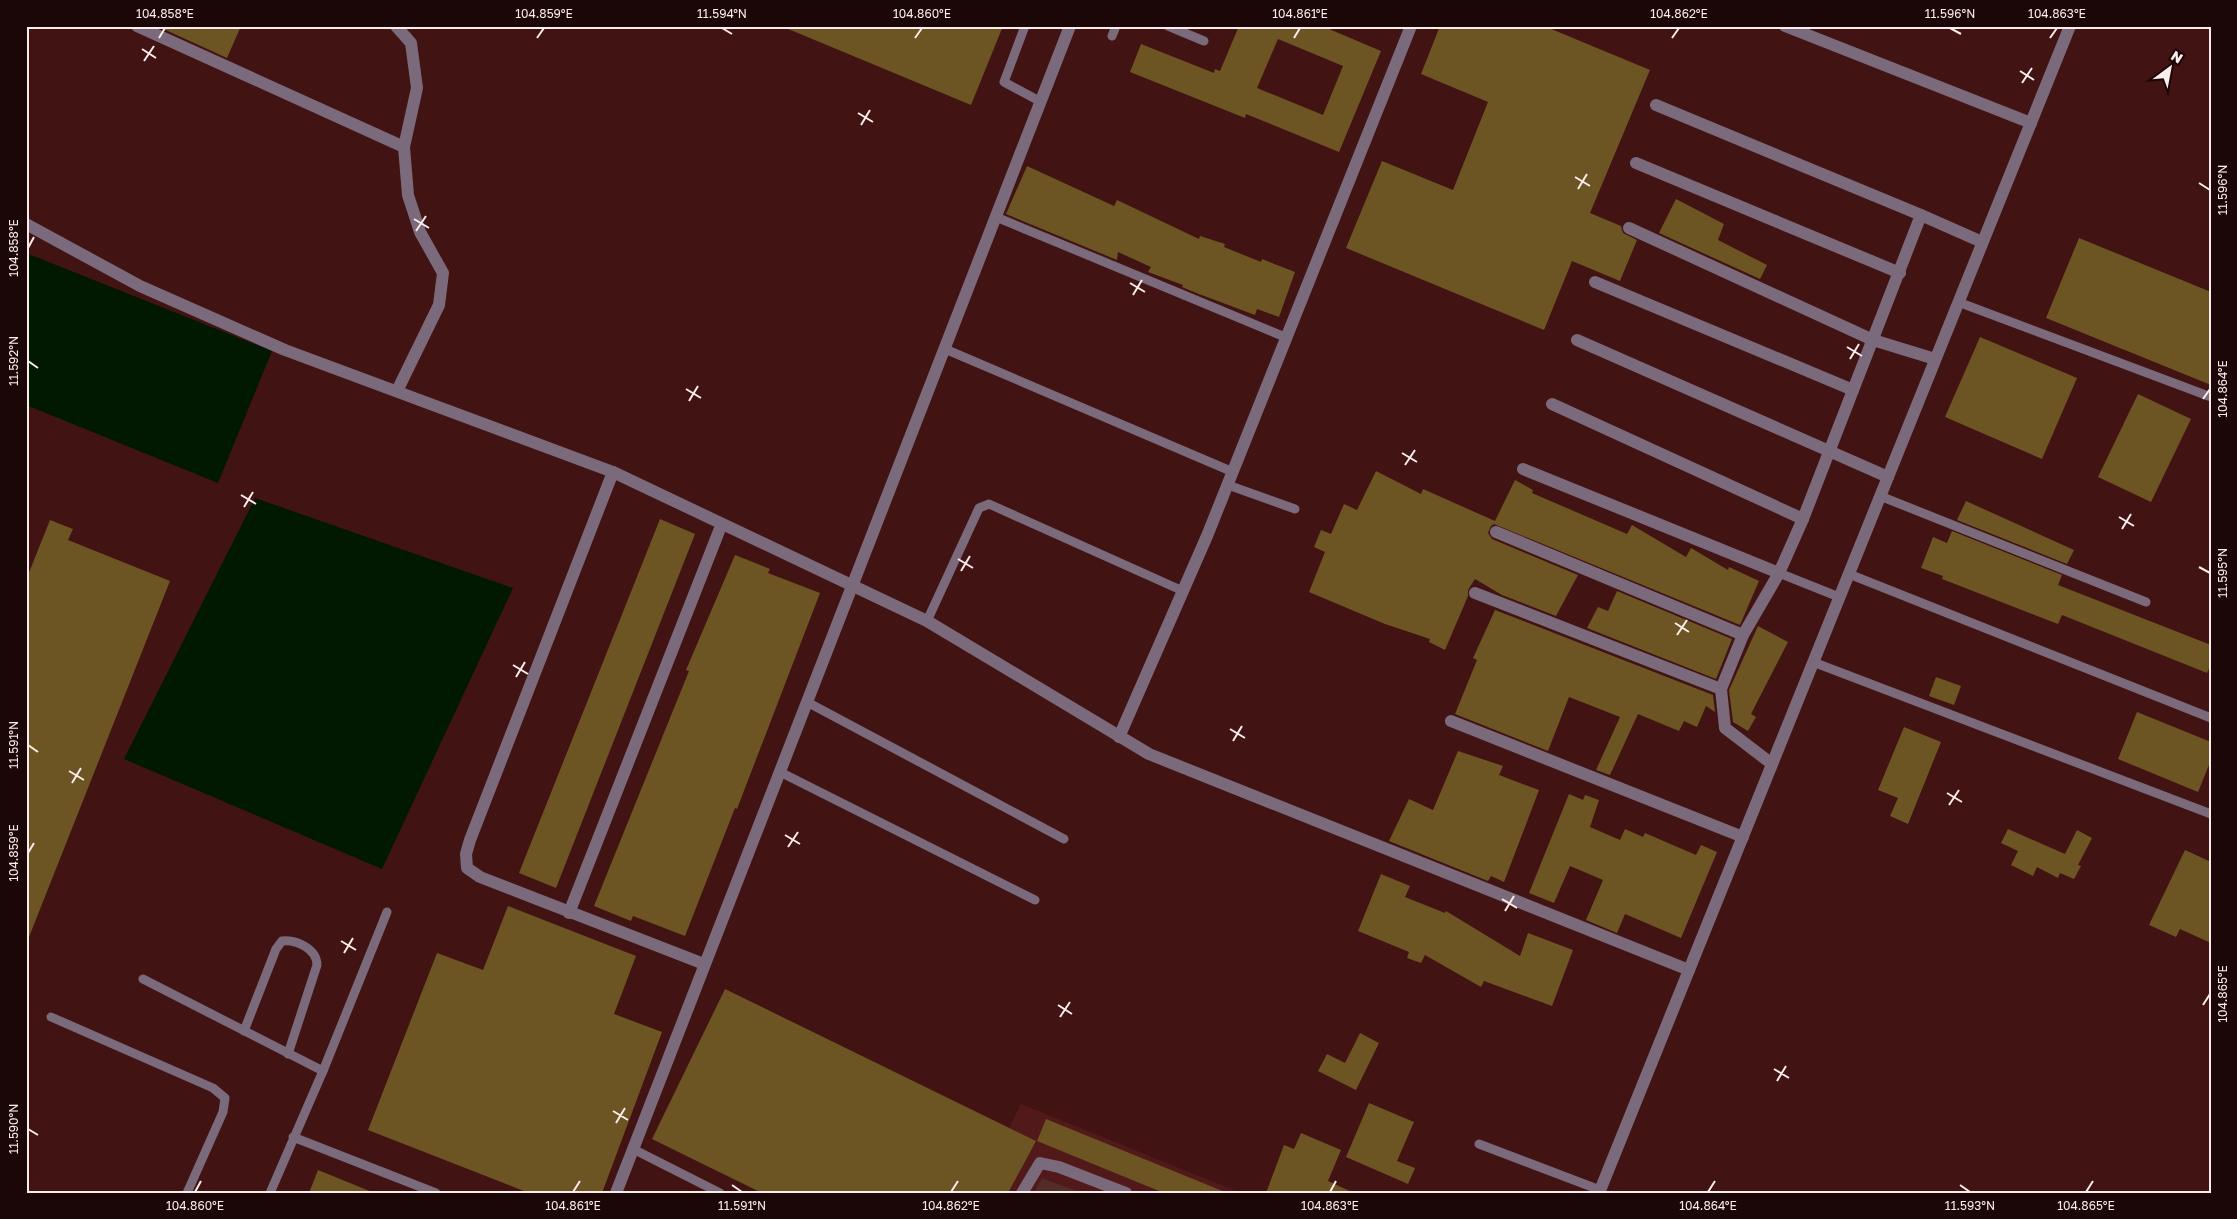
<svg xmlns="http://www.w3.org/2000/svg" width="2237" height="1219" viewBox="0 0 2237 1219" font-family="'Golos Text',sans-serif">
<rect width="100%" height="100%" fill="#421313"/>
<path fill="#511919" d="M1021,1104L1241,1193H976Z"/>
<path fill="#532b29" d="M1042,1178L1082,1193H1034Z"/>
<g fill="#001900">
<path d="M26,253L272,351L218,483L26,405Z"/>
<path d="M255,498L513,588L382,869L124,759Z"/>
</g>
<g fill="#6c5423" fill-rule="evenodd">
<path d="M157,26H241L227,58Z"/>
<path d="M781,26H1003L971,105Z"/>
<path d="M1239,26H1322L1381,51L1339,152L1246,114L1245,118L1130,72L1141,44L1214,73L1215,69L1220,71ZM1278,39L1343,66L1323,115L1257,88Z"/>
<path d="M1440,26H1544L1650,70L1590,213L1621,226L1623,233L1637,240L1620,281L1572,261L1544,330L1346,248L1382,161L1453,190L1488,102L1421,74Z"/>
<path d="M1027,166L1114,206L1117,200L1199,239L1200,236L1225,244L1224,247L1261,262L1262,259L1295,272L1279,317L1257,309L1255,315L1199,294L1182,287L1183,285L1148,272L1151,267L1118,252L1117,260L1006,214Z"/>
<path d="M1676,199L1724,224L1718,240L1767,265L1760,279L1659,233Z"/>
<path d="M2079,238L2211,292V385L2046,318Z"/>
<path d="M1980,337L2077,378L2042,459L1945,417Z"/>
<path d="M2138,394L2191,419L2151,502L2098,477Z"/>
<path d="M1376,471L1421,494L1423,489L1495,521L1515,480L1533,490L1532,493L1627,534L1632,525L1686,557L1691,548L1728,570L1729,567L1759,581L1740,625L1494,524L1491,526L1488,533L1492,539L1578,575L1556,616L1502,595L1475,579L1468,590V596L1445,650L1429,642L1430,639L1385,624L1309,592L1325,552L1314,547L1321,530L1331,534L1344,504L1357,510Z"/>
<path d="M1966,501L2074,550L2067,564L1957,520Z"/>
<path d="M660,519L695,534L556,888L519,873Z"/>
<path d="M50,520L73,529L68,540L170,581L27,942L26,580Z"/>
<path d="M1952,531L2062,575L2058,585L2211,645V664L2207,673L2062,615L2058,624L1942,579L1943,576L1921,568L1933,537L1947,543Z"/>
<path d="M735,555L770,569L768,573L820,593L737,809L735,808L685,936L633,916L631,921L594,906L689,671L686,670Z"/>
<path d="M1617,591L1732,639L1716,679L1587,628L1598,607L1608,611Z"/>
<path d="M1495,610L1713,695L1715,712L1706,706L1697,727L1684,721L1679,731L1638,714L1610,775L1596,770L1620,717L1569,697L1548,751L1455,714L1477,660L1473,658Z"/>
<path d="M1758,626L1788,642L1751,714L1756,717L1748,731L1733,722L1729,690Z"/>
<path d="M1936,677L1961,686L1954,705L1929,696Z"/>
<path d="M2137,712L2211,742V760L2198,792L2118,759Z"/>
<path d="M1904,727L1941,742L1908,824L1890,816L1898,798L1878,790Z"/>
<path d="M1458,751L1503,766L1499,775L1539,790L1504,882L1491,876L1488,881L1389,841L1409,799L1433,810Z"/>
<path d="M1569,794L1583,800L1585,795L1599,800L1590,827L1620,840L1625,829L1643,837L1645,833L1696,855L1701,845L1717,852L1681,938L1625,914L1617,933L1586,920L1603,880L1570,866L1554,903L1529,893Z"/>
<path d="M2008,829L2065,854L2077,830L2092,838L2078,865L2081,866L2074,879L2060,873L2058,878L2037,867L2033,876L2011,865L2018,851L2001,843Z"/>
<path d="M2185,850L2211,862V943L2180,929L2176,937L2149,925Z"/>
<path d="M1381,874L1410,886L1405,897L1445,913L1446,911L1520,956L1528,933L1573,950L1552,1006L1484,981L1481,987L1425,955L1421,963L1407,958L1409,952L1358,931Z"/>
<path d="M508,906L636,956L614,1014L662,1032L602,1193H529L368,1130L437,953L483,970Z"/>
<path d="M725,989L1036,1141L1008,1193H762L652,1139Z"/>
<path d="M1360,1033L1379,1043L1356,1090L1318,1071L1327,1054L1345,1063Z"/>
<path d="M1369,1103L1414,1122L1397,1161L1415,1168L1408,1184L1346,1157Z"/>
<path d="M1046,1119L1225,1192V1193H1164L1037,1141Z"/>
<path d="M1301,1133L1341,1150L1328,1181L1354,1193H1266L1284,1145L1294,1149Z"/>
<path d="M318,1170L372,1192V1193H309Z"/>
</g>
<g fill="none" stroke-linecap="round" stroke-linejoin="round">
<g stroke="#7a6a7b" stroke-width="9">
<path d="M1025,26L1004,82L1041,102"/>
<path d="M1168,26L1204,41"/>
<path d="M1112,36L1116,26"/>
<path d="M996,217L1285,337"/>
<path d="M1958,302L2211,397"/>
<path d="M945,349L1233,472"/>
<path d="M1228,485L1295,509"/>
<path d="M1880,496L2146,602"/>
<path d="M1779,573L1839,597"/>
<path d="M1849,574L2211,718"/>
<path d="M927,621L979,508L989,504L1183,591"/>
<path d="M1813,662L2211,814"/>
<path d="M807,702L1064,839"/>
<path d="M780,772L1035,900"/>
<path d="M143,979L323,1071"/>
<path d="M51,1017L213,1088L225,1098L223,1112L187,1193"/>
<path d="M244,1031L276,949L282,941C296,939 317,949 317,965L288,1054"/>
<path d="M293,1137L436,1193"/>
<path d="M1479,1144L1600,1190"/>
<path d="M633,1149L720,1193"/>
<path d="M270,1193L323,1071L387,912"/>
</g>
<g stroke="#7a6a7b" stroke-width="12">
<path d="M137,26L404,147"/>
<path d="M396,26L411,43L417,88L404,147L408,195L420,232L443,273L439,305L397,391"/>
<path d="M1785,26L2031,123"/>
<path d="M1656,105L1921,215L1803,519L1779,573L1743,635L1721,689L1725,728L1772,764"/>
<path d="M1636,163L1900,273"/>
<path d="M1921,215L1982,242"/>
<path d="M26,224L140,286L285,350L613,472L927,621L1149,754L1689,970"/>
<path d="M1629,228L1873,340L1935,359"/>
<path d="M1595,282L1853,390"/>
<path d="M1577,340L1888,477"/>
<path d="M1552,404L1803,519"/>
<path d="M1523,469L1779,573"/>
<path d="M613,472L470,840L466,854L467,868L480,877L704,964"/>
<path d="M1496,532L1743,635"/>
<path d="M1475,593L1721,689"/>
<path d="M1451,721L1743,837"/>
<path d="M1119,737L1207,536L1411,26"/>
<path d="M569,913L721,526"/>
<path d="M616,1193L1070,26"/>
<path d="M1022,1193L1040,1163L1059,1167L1126,1193"/>
<path d="M1599,1193L2070,26"/>
</g>
</g>
<path fill="none" stroke="#fbedec" stroke-width="2" d="M722,28L732,34M1950,28L1961,34M159,38L165,28M537,38L544,28M915,38L922,28M1294,38L1300,28M1672,38L1679,28M2050,38L2057,28M142,49L156,58M144,61L154,46M2020,71L2034,80M2022,83L2032,68M858,113L873,122M861,125L870,110M1575,177L1590,186M2199,183L2210,190M1578,189L1587,174M414,219L429,228M416,231L426,216M28,248L34,237M1130,283L1145,292M1133,295L1142,280M1847,347L1862,356M1850,359L1859,344M28,361L38,368M686,389L701,398M2203,399L2210,389M689,401L698,386M1402,453L1417,462M1405,465L1415,450M241,495L256,504M244,507L253,492M2119,517L2134,526M2122,529L2131,514M958,559L973,568M2199,567L2210,573M961,571L970,556M1675,623L1689,632M1677,635L1687,620M513,665L528,674M516,677L525,662M1230,729L1245,738M1233,741L1242,726M28,745L38,752M69,771L84,780M72,783L81,768M1947,793L1962,802M1949,805L1959,790M785,835L800,844M788,847L798,832M28,853L34,843M1502,899L1517,908M1505,911L1514,896M341,941L356,950M344,953L353,938M1058,1005L1072,1014M2203,1005L2210,994M1060,1017L1070,1002M1774,1069L1789,1078M1777,1081L1786,1066M613,1111L628,1120M616,1123L625,1108M28,1129L38,1135M732,1185L742,1192M1960,1185L1970,1192M195,1192L201,1181M573,1192L580,1181M951,1192L958,1181M1330,1192L1336,1181M1708,1192L1715,1181M2086,1192L2093,1181"/>
<rect width="2237" height="1219" fill="none" stroke="#1b0707" stroke-width="55"/>
<g transform="translate(2170 68) rotate(32)" stroke="#1b0707" stroke-width="4" paint-order="stroke">
<path d="M0-4L9 19L0 12L-9 19Z" fill="#fbedec"/>
<text y="-8" font-size="14" font-weight="bold" text-anchor="middle" fill="#fbedec">N</text>
</g>
<rect x="28" y="28" width="2182" height="1164" fill="none" stroke="#fbedec" stroke-width="2"/>
<g font-size="12" text-anchor="middle" fill="#fbedec">
<text x="165" y="18">104.858°E</text>
<text x="544" y="18">104.859°E</text>
<text x="722" y="18">11.594°N</text>
<text x="922" y="18">104.860°E</text>
<text x="1300" y="18">104.861°E</text>
<text x="1679" y="18">104.862°E</text>
<text x="1950" y="18">11.596°N</text>
<text x="2057" y="18">104.863°E</text>
<text transform="translate(2223 190) rotate(-90)" y="4">11.596°N</text>
<text transform="translate(14 248) rotate(-90)" y="4">104.858°E</text>
<text transform="translate(14 361) rotate(-90)" y="4">11.592°N</text>
<text transform="translate(2223 389) rotate(-90)" y="4">104.864°E</text>
<text transform="translate(2223 573) rotate(-90)" y="4">11.595°N</text>
<text transform="translate(14 745) rotate(-90)" y="4">11.591°N</text>
<text transform="translate(14 853) rotate(-90)" y="4">104.859°E</text>
<text transform="translate(2223 994) rotate(-90)" y="4">104.865°E</text>
<text transform="translate(14 1129) rotate(-90)" y="4">11.590°N</text>
<text x="195" y="1210">104.860°E</text>
<text x="573" y="1210">104.861°E</text>
<text x="742" y="1210">11.591°N</text>
<text x="951" y="1210">104.862°E</text>
<text x="1330" y="1210">104.863°E</text>
<text x="1708" y="1210">104.864°E</text>
<text x="1970" y="1210">11.593°N</text>
<text x="2086" y="1210">104.865°E</text>
</g>
</svg>
